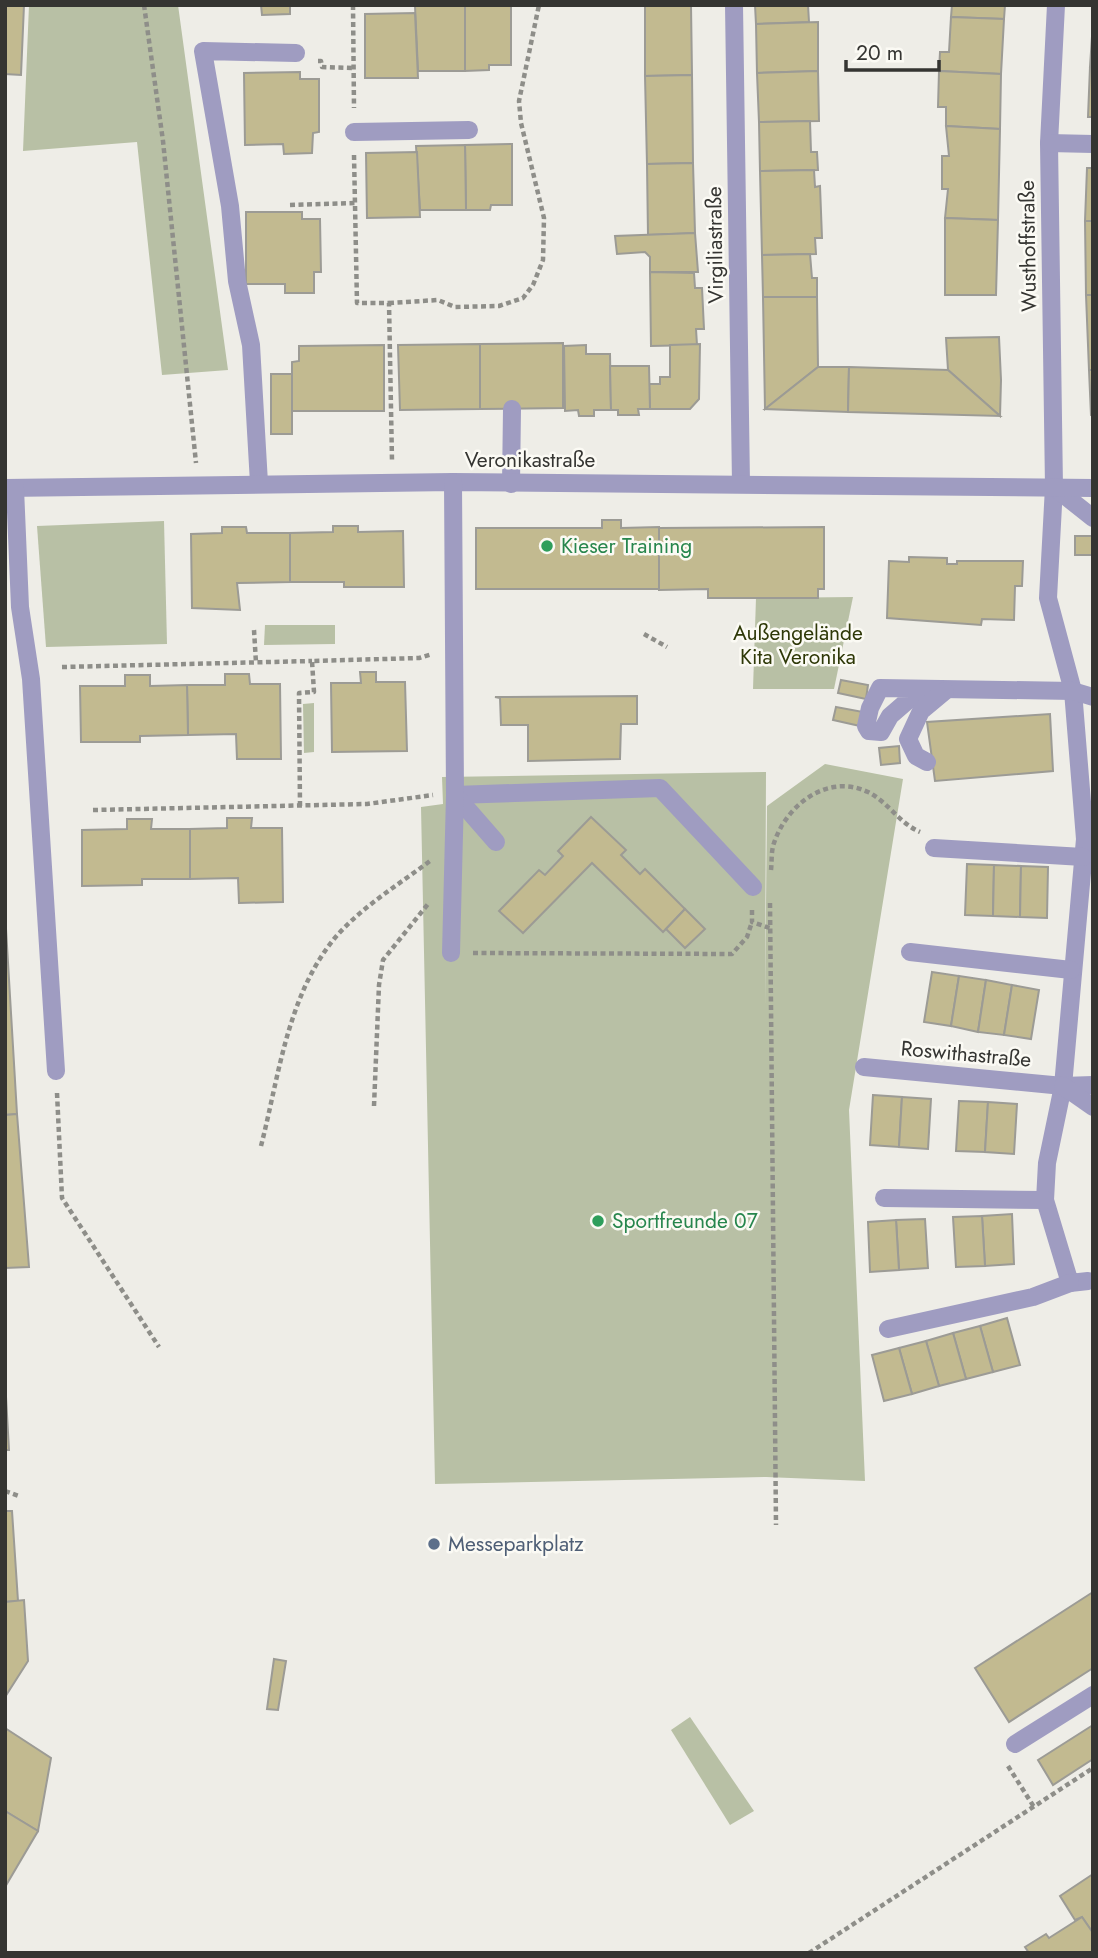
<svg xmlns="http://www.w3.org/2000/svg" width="1098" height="1958" viewBox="0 0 1098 1958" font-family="Jost,sans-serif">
<rect width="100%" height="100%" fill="#eeede7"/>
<g fill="#b8c0a5">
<path d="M29,5H178L228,370L162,375L137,142L23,151Z"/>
<path d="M164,521L167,644L46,647L37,526Z"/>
<path d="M853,597L834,689H753L756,598Z"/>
<path d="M265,625H335V644L264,645Z"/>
<path d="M314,703V752L304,753L303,704Z"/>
<path d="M825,764L903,779L849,1110L865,1481L766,1477L435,1484L421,807L443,804L442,777L766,772L765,1007L767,806Z"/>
<path d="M690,1717L754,1811L730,1825L671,1730Z"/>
</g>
<g fill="#c2ba90" stroke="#9c9b95" stroke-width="2">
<path d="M5,5H24L21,75L5,74Z"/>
<path d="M261,5H290V14L262,15Z"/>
<path d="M465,5H511V65H489V70L465,71Z"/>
<path d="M465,5V71H418L415,6Z"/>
<path d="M691,5L692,75L645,76V6Z"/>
<path d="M755,5H808L809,22L756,24Z"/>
<path d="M952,5H1005L1004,19L951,17Z"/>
<path d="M415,13L418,78H365V14Z"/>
<path d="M951,17L1004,19L1001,74L939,71L940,52H949Z"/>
<path d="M1093,21V67H1090Z"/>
<path d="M818,22V71L757,73L756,24Z"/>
<path d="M1090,67H1093V117H1088Z"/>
<path d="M818,71L819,121L759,122L757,73Z"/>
<path d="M939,71L1001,74L1000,129L946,126V107H938Z"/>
<path d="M300,72V79H319V132L313,133L312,153L284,154L283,144L245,145L244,73Z"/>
<path d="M692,75L693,163L647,164L645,76Z"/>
<path d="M810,121L811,152H817L818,170L760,171L759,122Z"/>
<path d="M946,126L1000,129L998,220L945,218L948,189H942V156H949Z"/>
<path d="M512,144V205H491L490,210H466L465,145Z"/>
<path d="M465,145L466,210H420L416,146Z"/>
<path d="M417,152L420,217L367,218L366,153Z"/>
<path d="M693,163L695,233L648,235L647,164Z"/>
<path d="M1087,168H1093V221H1085Z"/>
<path d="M814,170L815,187L820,186L822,238H815L816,254L762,255L760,171Z"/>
<path d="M246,212H302V219H320L321,272H314V293H285V284H246Z"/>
<path d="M945,218L998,220L996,295H945Z"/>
<path d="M1085,221H1093V295H1086Z"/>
<path d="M695,233L698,272H650V257L645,252L617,254L615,236Z"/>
<path d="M810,254L812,278H817V297H763L762,255Z"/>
<path d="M650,272L694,273L695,288H702L704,329H696L697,345L651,346Z"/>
<path d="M1086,295H1093V370H1089Z"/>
<path d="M763,297H817L818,367L765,409Z"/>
<path d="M999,337L1001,380L1000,416L948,370L946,338Z"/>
<path d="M563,343V408L480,409V344Z"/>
<path d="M480,344V409L400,410L398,345Z"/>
<path d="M700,344L699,399L690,409H650L649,384H660V377H670V345Z"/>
<path d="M384,345V411H292V362L299,361V346Z"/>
<path d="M586,345V354H610L611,410H594V416H579L578,410L565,411L564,346Z"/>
<path d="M610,366H649L650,409H638L639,415H618V410H611Z"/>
<path d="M818,367H849L848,412L765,409Z"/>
<path d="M849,367L948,370L1000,416L848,412Z"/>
<path d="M1089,370H1093V416L1091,415Z"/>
<rect x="271" y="374" width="21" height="60"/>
<path d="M602,520H621V528L659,527V589H476V528H602Z"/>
<path d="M333,526H358V532L403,531L404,587H344V582H290V533L333,532Z"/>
<path d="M222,527H246L247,533H290V582L237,583L240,610L192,608L191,534L222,533Z"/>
<path d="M824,527V589H818V598H708V589L659,590V528Z"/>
<rect x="1075" y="536" width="18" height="19"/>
<path d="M909,557L947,558V564H957V561H1023L1022,586H1015L1014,620L982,619L981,625L887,618L889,561L909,562Z"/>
<path d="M360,672H376V682H405L407,751L332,752L331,683H361Z"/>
<path d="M225,674H249L250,684H280L281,759H237L236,734L188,735L187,685H225Z"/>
<path d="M125,675H150V686L187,685L188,735L140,736V742H81L80,686H125Z"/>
<path d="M841,680L868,685L866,699L838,693Z"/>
<path d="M637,696V724H621L620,759L528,761V725H501L500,698L495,697Z"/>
<path d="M836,707L863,712L860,726L833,720Z"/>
<path d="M1050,714L1053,771L935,781L927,722Z"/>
<path d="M899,746L900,763L881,765L879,748Z"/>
<path d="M591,817L626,850L621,855L640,874L645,869L685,909L663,932L592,863L523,933L499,911L539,870L545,875L563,856L558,851Z"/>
<path d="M227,818H252L251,828H282L283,902L239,903L238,878L190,879V829L227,828Z"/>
<path d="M127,819H152L151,829H190V879H142V885L82,886V830L127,829Z"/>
<path d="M967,864L994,865L993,916L965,915Z"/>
<path d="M994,865L1021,866L1020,917L993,916Z"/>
<path d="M1021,866L1048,867L1047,918L1020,917Z"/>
<path d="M685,909L705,929L685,948L666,929Z"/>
<path d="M5,912L17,1114L5,1115Z"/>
<path d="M932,972L959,976L951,1026L924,1022Z"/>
<path d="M959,976L986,980L978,1032L951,1026Z"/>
<path d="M986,980L1012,985L1004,1035L978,1032Z"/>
<path d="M1012,985L1039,990L1031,1039L1004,1035Z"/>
<path d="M873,1095L902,1097L899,1147L870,1145Z"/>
<path d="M902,1097L931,1099L928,1149L899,1147Z"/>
<path d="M959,1101L988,1102L985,1152L956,1151Z"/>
<path d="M988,1102L1017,1104L1014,1154L985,1152Z"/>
<path d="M17,1114L29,1267L5,1268V1115Z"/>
<path d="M1012,1214L1014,1264L985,1266L982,1216Z"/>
<path d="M982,1216L985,1266L956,1267L953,1217Z"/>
<path d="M925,1219L928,1268L899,1270L896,1220Z"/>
<path d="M896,1220L899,1270L870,1272L868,1222Z"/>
<path d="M1007,1318L1020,1365L993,1372L980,1326Z"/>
<path d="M980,1326L993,1372L966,1379L953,1333Z"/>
<path d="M953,1333L966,1379L939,1386L926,1341Z"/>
<path d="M926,1341L939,1386L912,1394L899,1348Z"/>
<path d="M899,1348L912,1394L884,1401L872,1355Z"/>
<path d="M5,1379L9,1450H5Z"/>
<path d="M5,1511H12L18,1601L5,1602Z"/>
<path d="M1093,1592V1668L1009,1722L975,1668Z"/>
<path d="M24,1600L28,1661L5,1697V1602Z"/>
<path d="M274,1659L286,1661L278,1710L267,1709Z"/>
<path d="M1093,1725V1759L1053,1785L1038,1760Z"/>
<path d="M5,1728L51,1758L38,1831L5,1811Z"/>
<path d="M5,1811L38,1831L5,1887Z"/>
<path d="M1093,1874V1933L1082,1917L1075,1920L1060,1896Z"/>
<path d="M1082,1917L1093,1933V1953H1029L1025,1947L1046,1934L1049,1938Z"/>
</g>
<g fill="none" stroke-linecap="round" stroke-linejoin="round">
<g stroke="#8e8e89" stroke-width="4.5" stroke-dasharray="5 3.5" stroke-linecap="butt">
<path d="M144,5L163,141L196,463"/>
<path d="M353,5L354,108"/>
<path d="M318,61H321L322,67L353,68"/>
<path d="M354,155L357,303H389L392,461"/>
<path d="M290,205L355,203"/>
<path d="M389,303L438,300L455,307L499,306L523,298L533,285L543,260L544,218L521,123L519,101L539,5"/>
<path d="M254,630L256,663"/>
<path d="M644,634L667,647"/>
<path d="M62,667L312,661"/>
<path d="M300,806L299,693L314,692L312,661L419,658L432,654"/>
<path d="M93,810L367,804L433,795"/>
<path d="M771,870C772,861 771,851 774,843C787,804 828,773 868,792C888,802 899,823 920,832"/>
<path d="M770,903L776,1525"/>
<path d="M752,910V922L770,928"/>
<path d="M473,953L732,954L747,937L752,922"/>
<path d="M57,1093L62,1198L159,1347"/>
<path d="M374,1106L379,985L383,960L428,904"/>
<path d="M261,1146C279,1076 287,997 334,939C360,908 398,885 430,861"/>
<path d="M5,1491L19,1496"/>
<path d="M1008,1766L1034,1807"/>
<path d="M809,1953L1093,1768"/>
</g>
<g stroke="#9f9cc1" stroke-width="18">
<path d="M734,5L741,484"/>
<path d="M1056,5L1049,143L1054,487L1048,598L1073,691L1085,839L1063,1086L1047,1163L1045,1200L1070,1283L1088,1281"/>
<path d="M354,132L469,130"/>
<path d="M1049,143L1093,144"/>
<path d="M259,483L251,345L237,281L230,206L203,51L296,53"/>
<path d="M511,484L512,409"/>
<path d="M1054,487L1093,518"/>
<path d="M5,488L453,482L1093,488"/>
<path d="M15,488L20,607L31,679L56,1071"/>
<path d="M920,690L890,716L881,732L869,731L866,726L870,708L880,688L1073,691L1093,697"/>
<path d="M927,762L916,756L908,739L921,711L945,691"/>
<path d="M455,795L660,788L753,887"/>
<path d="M455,795L496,842"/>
<path d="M934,848L1083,857"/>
<path d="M910,952L1071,970"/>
<path d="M451,953L455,795L453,482"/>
<path d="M864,1067L1063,1086L1093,1085"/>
<path d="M1063,1086L1093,1107"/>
<path d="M884,1198L1045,1200"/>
<path d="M888,1329L1033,1297L1070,1283"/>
<path d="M1015,1744L1093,1695"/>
</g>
</g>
<g fill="#2e9e5b" stroke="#fbfaf4" stroke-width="2.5">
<circle cx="547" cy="546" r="7"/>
<circle cx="598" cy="1221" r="7"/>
</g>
<circle fill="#5c6f8a" stroke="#fbfaf4" stroke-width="2.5" cx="434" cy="1544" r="7"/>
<g text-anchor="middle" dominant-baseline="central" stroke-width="5" stroke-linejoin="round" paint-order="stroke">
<g font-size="21" fill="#353532" stroke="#fbfaf4">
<text transform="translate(715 245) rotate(-91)">Virgiliastraße</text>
<text transform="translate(1028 246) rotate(-91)">Wusthoffstraße</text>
<text x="530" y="460">Veronikastraße</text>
<text transform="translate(966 1054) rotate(5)">Roswithastraße</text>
</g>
<g font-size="21" fill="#27864d" stroke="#fbfaf4" text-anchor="start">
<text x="561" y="546">Kieser Training</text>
<text x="612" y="1221">Sportfreunde 07</text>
</g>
<g font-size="21" fill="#2e3807" stroke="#fbfaf4">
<text x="798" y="633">Außengelände<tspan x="798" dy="24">Kita Veronika</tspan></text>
</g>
<g font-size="21" fill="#4e5e75" stroke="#fbfaf4" text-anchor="start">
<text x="448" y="1544">Messeparkplatz</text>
</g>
</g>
<rect width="1098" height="1958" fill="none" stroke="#353532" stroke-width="14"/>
<path d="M846 60v10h93v-10" fill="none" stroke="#353532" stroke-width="3.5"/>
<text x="856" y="60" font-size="21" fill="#353532" stroke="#fbfaf4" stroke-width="5" paint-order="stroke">20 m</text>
</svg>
